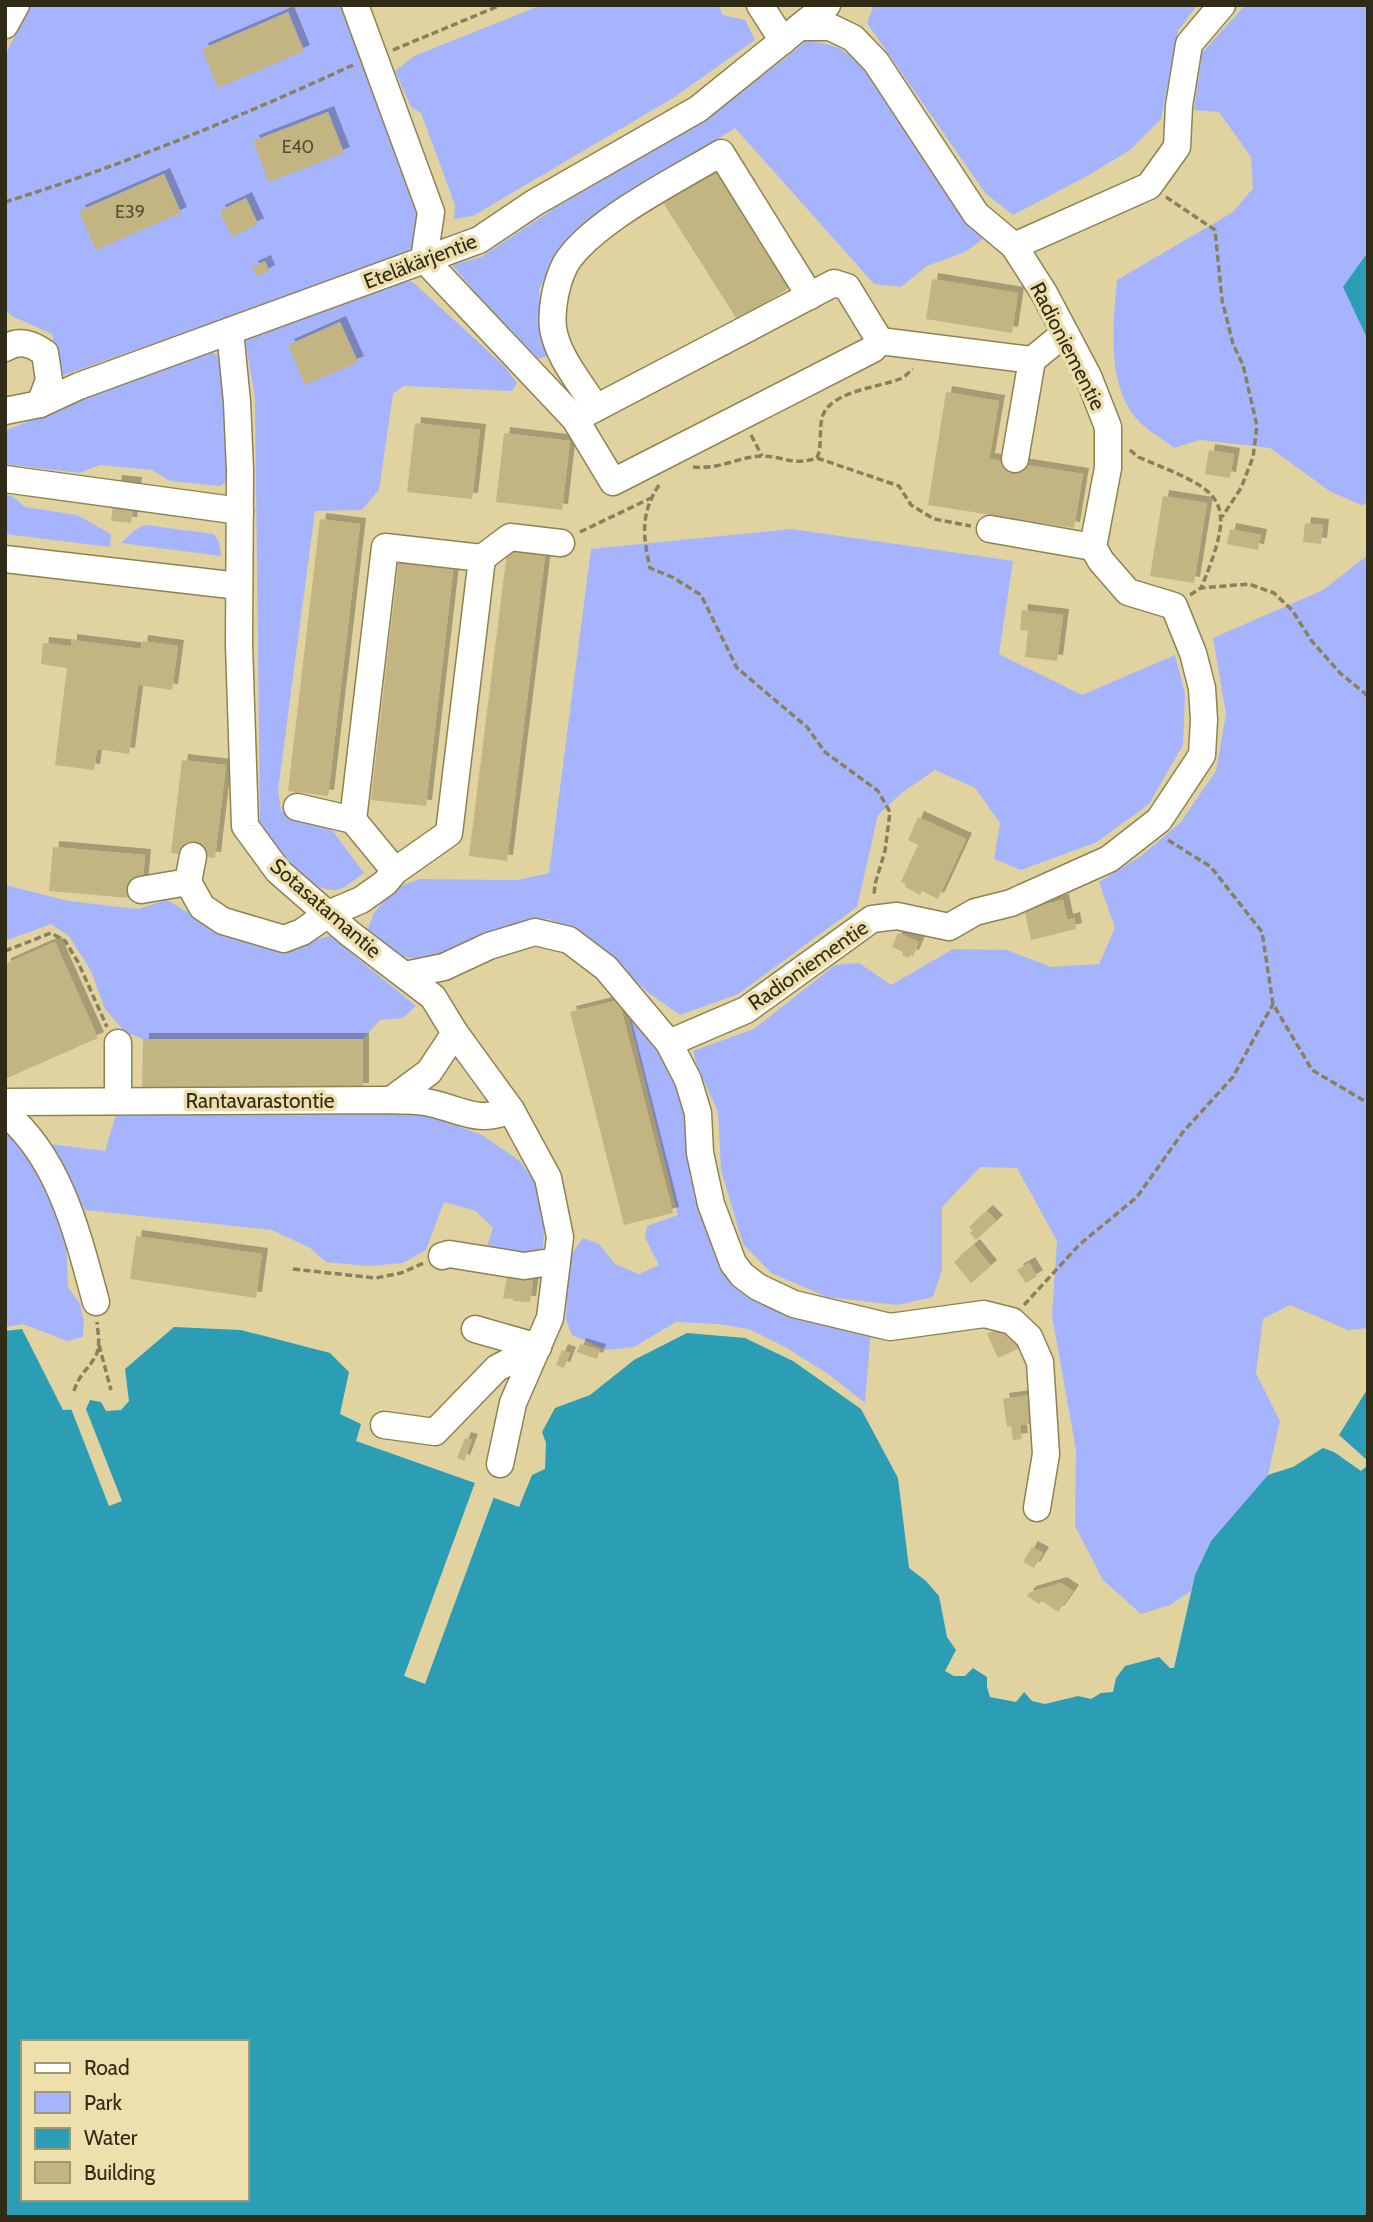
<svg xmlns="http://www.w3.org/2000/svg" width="1373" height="2222" viewBox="0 0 1373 2222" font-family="Cabin,sans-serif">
<defs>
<filter id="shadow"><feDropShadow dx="6" dy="-6" stdDeviation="0" flood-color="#0004"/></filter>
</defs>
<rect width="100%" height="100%" fill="#e1d3a0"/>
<g fill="#a6b4fe">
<path d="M31,5H340L419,209L416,243L404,255L61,376L52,334L12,316L5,310V61L8,49Z"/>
<path d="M542,5H718L723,15L745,20L755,40L673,98L473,216L454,219L455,205L421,113L411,107L395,71L414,56Z"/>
<path d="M874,5H1197L1178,31L1161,119L1130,150L1089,175L1013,215L986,194L867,23Z"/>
<path d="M1245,5H1368V503L1362,505L1331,492L1270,448L1200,440L1174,448C1164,440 1153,434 1143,425C1105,393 1113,324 1117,280L1233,212L1253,188L1251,157L1219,112L1194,110L1202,53Z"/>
<path d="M807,41C840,45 844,48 866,72L966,222L983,239L965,252L927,266L901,287L874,284L735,128L594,218L557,252L539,290L544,338L548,356L536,359L504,326L452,265L481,257L555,208L709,117Z"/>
<path d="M404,278L415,284L504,366L517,383L512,391L404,386L393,394L379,490L362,510L315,511L278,790L281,811L329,826L364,873C356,878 345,889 336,890C307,893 275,844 260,823L255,398L245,339Z"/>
<path d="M209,350L222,358L225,374L227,481L220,486L170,481L152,470L100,465L79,473L5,464V431L144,372Z"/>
<path d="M5,494L13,497L25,507L77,515L111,534L110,547L5,534Z"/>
<path d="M145,525L214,534L219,542L221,556L121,543L135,530Z"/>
<path d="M792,529L1013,561L999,654L1082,695L1175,655L1185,694L1183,745L1149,804L1097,842L1021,870L994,859L1000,823L975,788L935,770L903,792L878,815L857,907L738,994L680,1015L650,994L580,932L549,919L508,925L476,942L428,959L400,957L366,933L374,913L393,889L419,879L518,880L549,873L591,549Z"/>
<path d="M1368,555V1328L1348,1330L1290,1305L1263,1319L1256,1373L1280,1421L1268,1475L1211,1541L1195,1575L1191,1591L1170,1605L1141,1614L1103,1580L1075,1526L1076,1450L1052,1316L1057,1241L1017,1168L980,1167L942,1207V1270L933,1297L897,1305L827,1297L771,1273L743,1244L721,1170L718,1112L697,1066L693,1051L754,1029L835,965L859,963L891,985L953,949L1007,950L1051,967L1099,964L1115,928L1099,882L1141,856L1180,823L1216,771L1226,714L1213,638L1323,590Z"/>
<path d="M5,885L68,901L138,909L167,900L194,916L277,948L330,936L416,1006L403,1018L380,1020L363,1039H143L125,1032L105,1009L91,971L69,936L51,924L5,941Z"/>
<path d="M630,1020C681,1044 690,1116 701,1166C707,1196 714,1226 721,1256L871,1332L865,1403L828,1374L787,1348L749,1329L718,1324L676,1322L634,1347L607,1350L572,1335L566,1320L568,1259L583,1238L599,1244L615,1264L639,1274L659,1265L645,1238L647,1226L678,1215Z"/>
<path d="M117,1111L421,1113L482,1135L520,1161L538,1187L545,1218L543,1248L516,1257L485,1253L493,1228L476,1211L444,1202L426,1250L403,1263L368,1266L326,1262L310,1248L272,1230L85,1210L49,1144L105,1151Z"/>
<path d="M5,1128L21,1142L53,1201L66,1241L68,1287L80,1304L84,1322L83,1337L67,1341L23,1324L5,1327Z"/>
</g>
<g fill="#2b9db5" fill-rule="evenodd">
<path d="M1368,252V340L1343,287Z"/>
<path d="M174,1327L241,1330L330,1353L349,1372L340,1414L361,1424L356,1441L475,1483L473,1490L519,1507L532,1475L545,1469L546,1443L542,1432L555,1408L590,1395L634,1360L687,1333L745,1338L793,1361L861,1409L898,1478L909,1568L926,1581L939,1596L947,1637L956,1650L945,1671L954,1676H965L973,1668L987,1677V1687L990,1697L1016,1702L1024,1692L1032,1701L1045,1704L1078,1696L1091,1699L1101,1693L1113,1692L1116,1678L1125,1666L1159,1657L1170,1668H1174L1195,1575L1211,1541L1268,1475L1293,1467L1323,1448L1334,1452L1361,1471L1368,1465V2217H5V1331L22,1329L63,1410L86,1409L90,1400L101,1402L106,1411L121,1410L129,1401L125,1369ZM23,2042H247V2199H23Z"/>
<path d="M1368,1388V1461L1339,1435Z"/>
</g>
<g fill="#e1d3a0">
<path d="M84,1404L122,1501L109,1506L70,1406Z"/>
<path d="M476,1480L478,1483L477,1487L495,1494L425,1684L404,1676Z"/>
</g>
<g fill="#c2b582" filter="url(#shadow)">
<path d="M288,12L304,51L218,88L202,49Z"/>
<path d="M328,112L344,153L269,182L253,141Z"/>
<path d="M714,168L789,288L738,321L662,201Z"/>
<path d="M164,174L181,213L96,250L79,211Z"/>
<path d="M246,198L258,224L232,237L219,211Z"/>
<path d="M265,261L269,271L257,277L252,267Z"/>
<path d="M932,279L1018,293L1012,333L926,319Z"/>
<path d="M340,322L358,362L305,385L288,345Z"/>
<path d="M946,392L999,401L989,459L1083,474L1074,528L928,505Z"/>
<path d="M415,423L480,430L472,499L407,492Z"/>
<path d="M504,433L570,441L562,510L496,502Z"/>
<path d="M1209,450L1234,454L1230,478L1205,474Z"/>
<path d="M116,481L136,483L131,523L111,521Z"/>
<path d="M1163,496L1207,503L1194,583L1150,576Z"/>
<path d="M320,519L360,524L328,796L288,791Z"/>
<path d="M1305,523L1323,525L1321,544L1303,542Z"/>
<path d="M1230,529L1261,535L1258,550L1227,544Z"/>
<path d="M508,544L546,549L507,861L469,856Z"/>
<path d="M399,557L454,563L426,806L371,800Z"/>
<path d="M1022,610L1063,615L1057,661L1025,657L1028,631L1020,630Z"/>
<path d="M71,640L141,649L142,641L178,646L172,690L138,685L129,754L97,749L94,770L55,765L67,668L41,664L43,643L71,646Z"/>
<path d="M182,760L226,765L215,858L171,853Z"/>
<path d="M918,817L966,839L938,899L922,891L920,895L905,887L906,884L901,882L918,845L908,840Z"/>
<path d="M53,847L145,855L141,899L49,891Z"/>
<path d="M1063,900L1067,920L1074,918L1076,929L1031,940L1024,909Z"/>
<path d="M898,933L919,942L913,956L910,955L909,958L902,955L903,952L892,947Z"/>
<path d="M55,942L98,1038L5,1079V964Z"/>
<path d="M619,1000L673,1213L624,1225L570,1012Z"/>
<path d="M143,1039H363V1089H142Z"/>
<path d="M987,1211L997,1221L976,1240L970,1233L973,1231L969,1227Z"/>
<path d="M136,1236L262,1254L256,1298L130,1279Z"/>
<path d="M974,1245L991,1266L971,1283L954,1262Z"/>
<path d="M1029,1263L1037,1276L1026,1283L1017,1270Z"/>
<path d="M507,1276L533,1280L530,1302L513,1301V1299L503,1298Z"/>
<path d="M1011,1323L1022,1347L998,1358L987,1334Z"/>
<path d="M580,1344L600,1350L597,1359L577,1352Z"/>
<path d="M562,1350L570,1353L564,1368L556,1365Z"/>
<path d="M1031,1395L1035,1423L1020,1425L1022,1439L1013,1440L1011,1426L1007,1427L1003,1399Z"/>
<path d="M465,1438L472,1440L464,1461L457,1458Z"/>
<path d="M1032,1547L1043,1553L1034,1568L1023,1562Z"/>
<path d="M1061,1583L1073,1591L1058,1612L1042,1601L1039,1604L1027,1596L1030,1592Z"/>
</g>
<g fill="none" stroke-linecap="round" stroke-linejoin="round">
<defs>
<g id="minor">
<path d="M355,5L431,212L424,259L575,419L613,482L873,349L880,341L847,287L834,283L575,419"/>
<path d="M760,5L783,41"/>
<path d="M5,25L16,5"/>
<path d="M1014,246L1149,186L1177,147L1179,106L1189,44L1222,5"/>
<path d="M230,331L237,402L240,470L239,645L245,826L278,871L349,933L433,997L455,1033L511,1110L548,1178L560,1237L550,1318L513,1403L500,1464"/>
<path d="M880,341L1032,360L1065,333"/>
<path d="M5,348C20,339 32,344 45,353L49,380L40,404"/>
<path d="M596,408C581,384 557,356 553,328C551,308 556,283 565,265C589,223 678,179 721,153L810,296"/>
<path d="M5,411L40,404L79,386L479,240L534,203L698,109L827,5"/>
<path d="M1015,459L1032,360"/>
<path d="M5,479L240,511"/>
<path d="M990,529L1093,547"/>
<path d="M482,558L510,537L561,543"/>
<path d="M5,559L239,586"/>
<path d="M297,807L353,820"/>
<path d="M193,856L188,882L202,907L223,921L284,939L302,932L328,914L361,900L385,883L395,871L449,833L482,558L385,547L353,820L395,871"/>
<path d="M141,890L188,882"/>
<path d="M405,975L444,967L489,946L535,932L569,940L606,968L669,1043L688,1080L698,1113L700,1153L711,1204L733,1263L742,1275L758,1287L794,1304L890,1327L984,1314L1012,1321L1029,1337L1040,1362L1046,1454L1037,1508"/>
<path d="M118,1043V1100"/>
<path d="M669,1043L746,1010L872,919L897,916L949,927L975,912L1011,903L1109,859L1159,820L1202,755L1204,720L1202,688L1193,653L1174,606L1128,592L1101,561L1093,547L1108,468V427L1088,376L1044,293L1014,246L976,214L876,62L853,38L830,27H800"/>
<path d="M391,1100L429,1072L455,1033"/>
<path d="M5,1102L391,1100C404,1101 418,1100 430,1103C463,1110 476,1124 511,1110"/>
<path d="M5,1113C60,1158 78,1236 96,1302"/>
<path d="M442,1256L449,1254L524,1266L557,1261"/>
<path d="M475,1329L538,1347"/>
<path d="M384,1425L435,1432L497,1368L538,1347"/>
</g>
</defs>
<use href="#minor" stroke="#8f8251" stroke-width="29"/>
<g stroke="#89805c" stroke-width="3.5" stroke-dasharray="7 3.5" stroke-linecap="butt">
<path d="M393,50L501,5"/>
<path d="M1166,197L1215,230L1222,300L1233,344L1243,365L1257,426L1253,457L1241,488L1222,517"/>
<path d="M5,202C124,165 240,117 353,65"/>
<path d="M751,435L762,456"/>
<path d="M1130,450L1138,457C1222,492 1240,495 1201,588"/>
<path d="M817,458L899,486L911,505L934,519L971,526"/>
<path d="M693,467C720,470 740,456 763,456C786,457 793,466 817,458C823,444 818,429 823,415C832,391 880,387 900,379C905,377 909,372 913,369"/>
<path d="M659,485C640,514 643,536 650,568L672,577L701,595L737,668L807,727L825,752L878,791L890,812L885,851L875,884L874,896"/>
<path d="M580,532L651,498"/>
<path d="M1190,595L1201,588L1249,584L1274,593L1292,610L1311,640L1340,673L1368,696"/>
<path d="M1168,840L1211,867L1262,932L1273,1004L1312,1070L1368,1103"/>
<path d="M5,951L51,933L65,941L78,962L107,1027"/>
<path d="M293,1269L376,1278L401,1273L424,1263"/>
<path d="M1024,1305L1079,1245L1137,1197L1183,1132L1233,1077L1273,1004"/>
<path d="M99,1345L111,1390"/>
<path d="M74,1391C79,1374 87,1371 95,1357C101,1347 98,1334 97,1322"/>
</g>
<use href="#minor" stroke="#fff" stroke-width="26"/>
</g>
<g text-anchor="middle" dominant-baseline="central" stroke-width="7" stroke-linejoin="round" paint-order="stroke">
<g font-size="18" fill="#544e31">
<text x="298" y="147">E40</text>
<text x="130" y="212">E39</text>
</g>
<g font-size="21" fill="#302b16" stroke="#eee0ac">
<text transform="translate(420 261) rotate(-21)">Eteläkärjentie</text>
<text transform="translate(1068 346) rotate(63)">Radioniementie</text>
<text transform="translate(326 908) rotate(41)">Sotasatamantie</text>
<text transform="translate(808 965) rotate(-35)">Radioniementie</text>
<text x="260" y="1100">Rantavarastontie</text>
</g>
</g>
<rect width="1373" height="2222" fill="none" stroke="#302b16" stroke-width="14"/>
<rect x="21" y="2040" width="228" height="161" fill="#eee0ac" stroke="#a29870" stroke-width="2"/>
<rect x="35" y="2063" width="35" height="10" fill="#ffffff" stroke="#a29870" stroke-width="2"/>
<text x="84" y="2075" font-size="21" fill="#302b16">Road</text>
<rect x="35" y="2092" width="35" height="21" fill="#a6b4fe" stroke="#a29870" stroke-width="2"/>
<text x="84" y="2110" font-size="21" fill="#302b16">Park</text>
<rect x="35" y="2128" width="35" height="21" fill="#2b9db5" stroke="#a29870" stroke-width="2"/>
<text x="84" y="2145" font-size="21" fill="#302b16">Water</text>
<rect x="35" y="2162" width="35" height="21" fill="#c2b582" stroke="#a29870" stroke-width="2"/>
<text x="84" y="2180" font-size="21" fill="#302b16">Building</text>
</svg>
